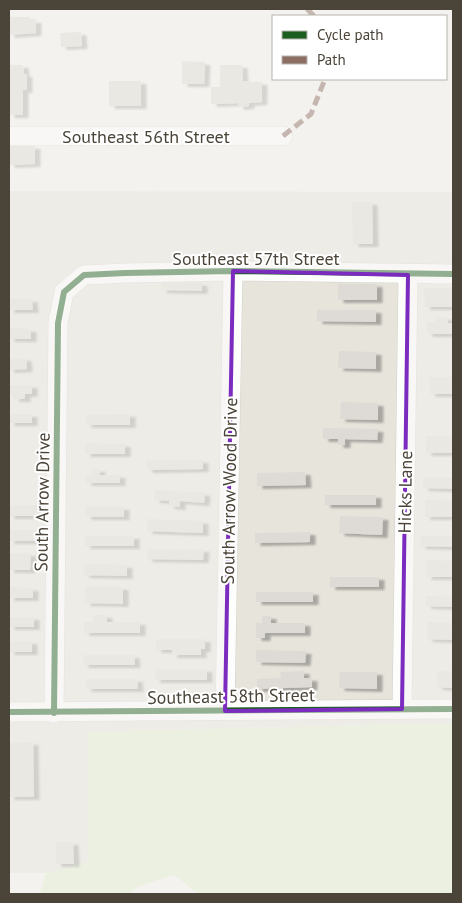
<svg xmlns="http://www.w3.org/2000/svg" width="462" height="903" viewBox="0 0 462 903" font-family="'PT Sans',sans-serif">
<defs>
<filter id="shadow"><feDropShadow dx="5.5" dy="3" stdDeviation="1" flood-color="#0004"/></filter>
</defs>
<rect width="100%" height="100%" fill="#f4f2ee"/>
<path fill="#e7e4dc" d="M9,191L453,192V723L88,732V862L46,873H9Z"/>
<path fill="#e1eecf" d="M453,723V894H199L174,875L136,887L130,894H40L46,873L88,862V732Z"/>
<g fill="#dedbd6" filter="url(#shadow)">
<path d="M9,17H30V20H36V33L9,35Z"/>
<path d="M81,32L82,46L61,47L60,33Z"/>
<path d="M182,61L205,62L204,84H182Z"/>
<path d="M9,65H23L24,74H27V90H23V115H9Z"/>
<path d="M220,65H242L243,81L262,82V102L249,103V106L238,107V103L211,104V87H220Z"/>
<rect x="109" y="81" width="32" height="25"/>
<path d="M9,146H35V164L9,165Z"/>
<path d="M352,202H372L373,244H353Z"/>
<path d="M162,282L202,283V291L161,290Z"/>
<rect x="338" y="284" width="39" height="16"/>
<path d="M424,288H453V307H425Z"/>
<path d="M9,299H32L33,310H9Z"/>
<path d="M317,310H376V322L317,321Z"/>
<path d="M435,317H448V323H453V334H427V322H435Z"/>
<path d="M9,328L31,329V339H9Z"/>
<path d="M339,351L376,352V369L338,368Z"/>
<path d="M26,358L27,369L9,370V359Z"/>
<rect x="430" y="377" width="23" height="17"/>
<path d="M9,385H32V394H25V399H14V394H9Z"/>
<path d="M341,402L378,403V420L340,419Z"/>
<rect x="9" y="414" width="23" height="9"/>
<path d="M130,414V425H86V415Z"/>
<path d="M323,428L378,429L377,440L345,439V445H338V439H323Z"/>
<rect x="426" y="436" width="27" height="17"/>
<path d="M86,443L125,444V454H85Z"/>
<path d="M147,460H203V469L147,470Z"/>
<path d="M93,469H100V475H120V483H86V475H93Z"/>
<path d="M305,472L306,485L257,486V473Z"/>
<path d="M423,477L453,478V489L423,488Z"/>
<path d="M155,490L205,493L204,503L180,501V507L169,506V501L154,500Z"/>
<rect x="325" y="495" width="51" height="10"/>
<path d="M425,500L453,501V517H425Z"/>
<path d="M39,505V516H9V506Z"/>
<path d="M86,506L124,507V517H86Z"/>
<path d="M340,516L383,517L382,535L339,533Z"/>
<path d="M147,519L203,521V533L147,531Z"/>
<rect x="9" y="530" width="32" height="11"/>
<path d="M310,532V542L255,543V533Z"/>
<rect x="85" y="536" width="49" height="10"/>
<path d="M421,536H453V547L420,546Z"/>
<path d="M147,549H204L203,560L147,559Z"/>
<path d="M9,553H31L30,570H9Z"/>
<path d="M427,560L453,561V577H426Z"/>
<path d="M85,564L127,565V576L84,575Z"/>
<rect x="330" y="577" width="49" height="10"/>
<path d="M86,586L123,587V604L85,603Z"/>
<path d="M9,587L33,588V598H9Z"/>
<rect x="256" y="592" width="57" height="10"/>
<path d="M426,596L453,597V607L426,606Z"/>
<path d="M93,615H107V622H140V633H84V622H93Z"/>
<path d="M262,616H271V623H305V633H265V638H256V623H262Z"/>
<rect x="9" y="617" width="25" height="10"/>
<path d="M427,622L453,623V640L427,639Z"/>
<path d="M156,639H205V649H201V655H172V650H156Z"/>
<path d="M32,641V652H9V642Z"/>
<path d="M256,650L306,651L305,663L256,662Z"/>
<path d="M83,655H134L135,665H83Z"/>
<rect x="155" y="669" width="52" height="11"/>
<path d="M304,671V678H312V687L257,689V679L281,678L280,672Z"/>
<path d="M437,671H453V688L437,687Z"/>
<path d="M340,672H377V689L339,688Z"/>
<path d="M86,679H137L138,689H86Z"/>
<path d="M33,742L34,797H9V743Z"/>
<path d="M56,842H73L74,864H56Z"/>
</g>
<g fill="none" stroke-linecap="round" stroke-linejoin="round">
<defs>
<g id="minor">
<path d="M9,136H283"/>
<path d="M402,709L408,275"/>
<path d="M225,711L233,271"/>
<path d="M9,712L453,709"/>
<path d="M54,713L58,323L64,292L84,275L125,273L233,271L453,274"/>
</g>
</defs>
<use href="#minor" stroke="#d2d0cb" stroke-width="20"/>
<use href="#minor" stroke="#fdfdfc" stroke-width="19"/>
<g stroke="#8d6e63" stroke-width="5" stroke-dasharray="10 5" stroke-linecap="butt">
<path d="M307,9L314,16"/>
<path d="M283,136L311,114L325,79"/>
</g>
<defs>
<g id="cycleway">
<path d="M9,712L453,709"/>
<path d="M54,713L58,323L64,292L84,275L125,273L233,271L453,274"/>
</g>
</defs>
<use href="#cycleway" stroke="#fff" stroke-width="9"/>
<use href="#cycleway" stroke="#1b5e20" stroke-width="6"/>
</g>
<path d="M0 0H462V903H0ZM233,271L408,275L402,709L225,711Z" fill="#f4f2ee" fill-opacity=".55" fill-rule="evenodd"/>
<path fill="none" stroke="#7b2cbf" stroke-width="4" stroke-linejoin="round" d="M233,271L408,275L402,709L225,711Z"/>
<g text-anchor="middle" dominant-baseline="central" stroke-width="4" stroke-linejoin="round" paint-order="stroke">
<g font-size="18" fill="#4b4439" stroke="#fff">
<text x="146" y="136">Southeast 56th Street</text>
<text x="256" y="258">Southeast 57th Street</text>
<text transform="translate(229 491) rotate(-89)">South Arrow Wood Drive</text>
<text transform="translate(405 492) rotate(-89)">Hicks Lane</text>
<text transform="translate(42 502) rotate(-89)">South Arrow Drive</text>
<text transform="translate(231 696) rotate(-1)">Southeast 58th Street</text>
</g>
</g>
<rect width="462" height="903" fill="none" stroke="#4b4439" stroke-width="20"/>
<rect x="272" y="15" width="175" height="65" fill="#ffffff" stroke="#b7b4b0"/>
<rect x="282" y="31" width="25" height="8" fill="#1b5e20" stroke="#b7b4b0"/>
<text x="317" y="40" font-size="15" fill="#4b4439">Cycle path</text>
<rect x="282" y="56" width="25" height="8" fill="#8d6e63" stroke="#b7b4b0"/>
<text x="317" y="65" font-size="15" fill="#4b4439">Path</text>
</svg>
